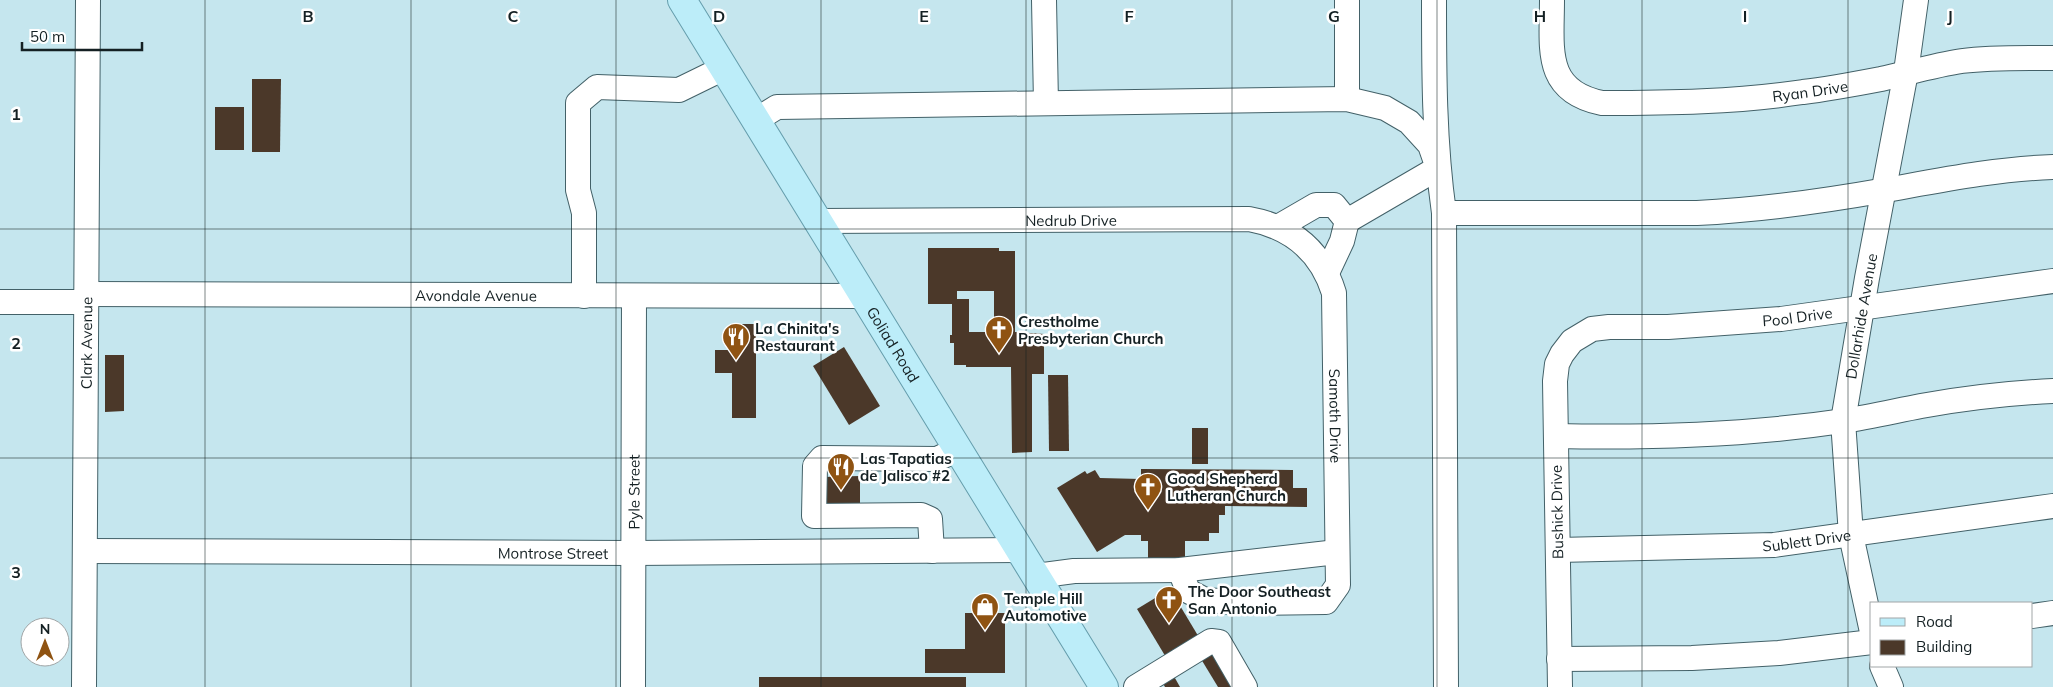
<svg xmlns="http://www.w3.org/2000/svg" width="2053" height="687" viewBox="0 0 2053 687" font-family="Mulish,sans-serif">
<rect width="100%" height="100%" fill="#c5e6ee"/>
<g fill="#4b3829" fill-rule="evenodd">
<path d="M252,79H281L280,152H252Z"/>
<rect x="215" y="107" width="29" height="43"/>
<path d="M928,248H999V251H1015V332L1044,334V374H1032V452L1012,453L1011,367H966V365H954V343H950V335H952V304H928ZM957,291H994V332H969V299H957Z"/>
<path d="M730,324H756V418H732V373H715V350H730Z"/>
<path d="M844,347L880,406L849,425L813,366Z"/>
<path d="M105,355H124V411L105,412Z"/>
<path d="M1048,375H1068L1069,451H1049Z"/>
<rect x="1192" y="428" width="16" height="36"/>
<path d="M1141,469L1293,470V488H1307V507L1225,506V515H1219V533H1209V541H1185V558H1148V541H1141V535H1125L1097,552L1057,488L1085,471L1087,474L1095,470L1100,478L1141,479Z"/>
<path d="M860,476V506H823L822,477Z"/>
<path d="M1170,589L1200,639L1167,659L1137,609Z"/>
<path d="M965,613H1005V673H925V649H965Z"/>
<path d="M1212,652L1234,687H1218L1201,659Z"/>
<path d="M1171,671L1180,687H1165L1160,678Z"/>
<rect x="759" y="677" width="207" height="10"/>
</g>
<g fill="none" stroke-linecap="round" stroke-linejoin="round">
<defs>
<g id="minor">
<path d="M1044,0L1046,103"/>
<path d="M1347,0V99"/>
<path d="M1434,0C1434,72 1434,142 1444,213L1446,687"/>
<path id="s1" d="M1552,0C1552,48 1543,91 1602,103C1669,103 1736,102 1803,92C1829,89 1855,84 1881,79C1908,73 1935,65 1962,61C1992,57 2023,58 2053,58"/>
<path d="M756,120L777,107L1347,99L1385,108L1409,122L1430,145L1438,168L1347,221"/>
<path d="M1444,213H1697C1760,210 1824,201 1886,190C1942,180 1996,169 2053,167"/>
<path id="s2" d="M819,221L1249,219C1292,227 1321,251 1334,293L1338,585L1326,602L1248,603L1205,600L1188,591L1180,570"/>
<path d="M1278,227L1316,205H1334L1347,221L1342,241L1327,273"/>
<path id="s3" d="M86,294L864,296"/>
<path d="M584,296V213L578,190V103L597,87L679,90L724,68"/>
<path d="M0,302H86"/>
<path d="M1556,436C1651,438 1749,435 1843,421C1869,417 1895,411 1921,406C1965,398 2009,393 2053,391"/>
<path id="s4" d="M1558,550L1774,545L2053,506"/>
<path id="s5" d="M85,551L633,553L1020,550"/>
<path d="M932,551L930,519L921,515L814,516L815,466L822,458L937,459L958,449"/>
<path d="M1036,576L1074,571L1180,570L1337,552"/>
<path d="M2032,616L2053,613"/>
<path id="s6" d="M1872,632L1851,535L1843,421L1867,278L1906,72L1916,0"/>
<path d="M1559,659L1692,658L1779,653L1872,642"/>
<path d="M1882,666L1891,687"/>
<path id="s7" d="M84,687L88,0"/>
<path id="s8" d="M633,687L634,297"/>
<path d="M1136,687L1211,641L1219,642L1245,687"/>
<path id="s9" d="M1560,687L1555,381L1557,364L1562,354L1572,341L1592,329L1609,327H1668L1781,319L2053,281"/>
</g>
<g id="major">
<path id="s10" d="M682,0L1104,687"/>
</g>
</defs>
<use href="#minor" stroke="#436168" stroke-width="26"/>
<use href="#major" stroke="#659dac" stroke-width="30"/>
<use href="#minor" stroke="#fff" stroke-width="24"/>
<use href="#major" stroke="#bcedf9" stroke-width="28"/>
</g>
<path fill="none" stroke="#142023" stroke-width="1" stroke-opacity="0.55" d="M205,0V687M411,0V687M616,0V687M821,0V687M1026,0V687M1232,0V687M1437,0V687M1642,0V687M1848,0V687M0,229H2053M0,458H2053"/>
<defs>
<symbol id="church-pin" viewBox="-11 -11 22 30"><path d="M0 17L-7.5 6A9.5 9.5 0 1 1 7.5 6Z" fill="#8f5312" stroke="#fff"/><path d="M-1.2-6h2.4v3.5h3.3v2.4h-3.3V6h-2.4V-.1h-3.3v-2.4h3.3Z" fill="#fff"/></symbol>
<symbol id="restaurant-pin" viewBox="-11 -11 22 30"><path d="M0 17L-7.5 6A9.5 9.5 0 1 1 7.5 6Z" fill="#8f5312" stroke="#fff"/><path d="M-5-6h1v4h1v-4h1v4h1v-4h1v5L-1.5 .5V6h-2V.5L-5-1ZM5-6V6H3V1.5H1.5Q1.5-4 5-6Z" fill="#fff"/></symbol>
<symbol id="shop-pin" viewBox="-11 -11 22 30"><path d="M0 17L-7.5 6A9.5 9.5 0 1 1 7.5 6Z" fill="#8f5312" stroke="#fff"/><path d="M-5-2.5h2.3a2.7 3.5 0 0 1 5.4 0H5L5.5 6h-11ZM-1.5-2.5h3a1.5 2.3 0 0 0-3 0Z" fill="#fff"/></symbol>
</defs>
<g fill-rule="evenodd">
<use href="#church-pin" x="983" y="314" width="32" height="43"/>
<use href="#restaurant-pin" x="720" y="321" width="32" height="43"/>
<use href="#restaurant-pin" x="825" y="451" width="32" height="43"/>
<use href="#church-pin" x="1132" y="471" width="32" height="43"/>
<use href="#church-pin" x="1153" y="584" width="32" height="43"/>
<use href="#shop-pin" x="969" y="591" width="32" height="43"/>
</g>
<g text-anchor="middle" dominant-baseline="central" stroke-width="5" stroke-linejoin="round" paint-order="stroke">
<g font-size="15" fill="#142023" stroke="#fff">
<text stroke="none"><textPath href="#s1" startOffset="338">Ryan Drive</textPath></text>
<text stroke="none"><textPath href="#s2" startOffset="252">Nedrub Drive</textPath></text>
<text stroke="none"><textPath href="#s3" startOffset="390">Avondale Avenue</textPath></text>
<text stroke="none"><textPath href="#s9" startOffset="580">Pool Drive</textPath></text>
<text stroke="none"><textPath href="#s6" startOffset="320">Dollarhide Avenue</textPath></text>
<text stroke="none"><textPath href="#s7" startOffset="344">Clark Avenue</textPath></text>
<text stroke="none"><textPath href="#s10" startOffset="404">Goliad Road</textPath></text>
<text stroke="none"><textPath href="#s2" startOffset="672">Samoth Drive</textPath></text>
<text stroke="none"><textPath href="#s8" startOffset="195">Pyle Street</textPath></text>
<text transform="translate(1557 512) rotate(-91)">Bushick Drive</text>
<text stroke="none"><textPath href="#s4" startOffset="249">Sublett Drive</textPath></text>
<text stroke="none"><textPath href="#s5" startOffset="468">Montrose Street</textPath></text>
</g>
<g font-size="15" font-weight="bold" fill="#142023" stroke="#fff" text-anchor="start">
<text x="1018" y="321">Crestholme<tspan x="1018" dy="17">Presbyterian Church</tspan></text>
<text x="755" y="328">La Chinita's<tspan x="755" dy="17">Restaurant</tspan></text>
<text x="860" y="458">Las Tapatias<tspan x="860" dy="17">de Jalisco #2</tspan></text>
<text x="1167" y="478">Good Shepherd<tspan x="1167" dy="17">Lutheran Church</tspan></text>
<text x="1188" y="591">The Door Southeast<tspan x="1188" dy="17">San Antonio</tspan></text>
<text x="1004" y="598">Temple Hill<tspan x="1004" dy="17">Automotive</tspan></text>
</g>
</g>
<g font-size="16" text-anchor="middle" font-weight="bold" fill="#142023" stroke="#fff" stroke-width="5" stroke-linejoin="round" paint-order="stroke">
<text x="308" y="22">B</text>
<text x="513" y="22">C</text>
<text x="719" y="22">D</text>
<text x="924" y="22">E</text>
<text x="1129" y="22">F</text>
<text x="1334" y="22">G</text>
<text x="1540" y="22">H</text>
<text x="1745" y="22">I</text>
<text x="1950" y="22">J</text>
<text x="16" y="120">1</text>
<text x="16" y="349">2</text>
<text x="16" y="578">3</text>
</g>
<rect x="1870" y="602" width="162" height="65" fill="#ffffff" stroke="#a1a6a7"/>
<rect x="1880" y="618" width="25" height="8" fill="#bcedf9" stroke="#a1a6a7"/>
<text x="1916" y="627" font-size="15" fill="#142023">Road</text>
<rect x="1880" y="640" width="25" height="15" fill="#4b3829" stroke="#a1a6a7"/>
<text x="1916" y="652" font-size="15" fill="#142023">Building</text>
<g transform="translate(45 642)"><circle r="24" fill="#ffffff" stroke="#a1a6a7"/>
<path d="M0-4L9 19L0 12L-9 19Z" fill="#8f5312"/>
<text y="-8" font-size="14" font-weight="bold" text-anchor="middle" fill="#142023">N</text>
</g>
<path d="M22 42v8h120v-8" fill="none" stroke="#142023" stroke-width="2.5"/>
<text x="30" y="42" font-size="15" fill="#142023" stroke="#ffffff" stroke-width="4" paint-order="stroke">50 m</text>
</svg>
